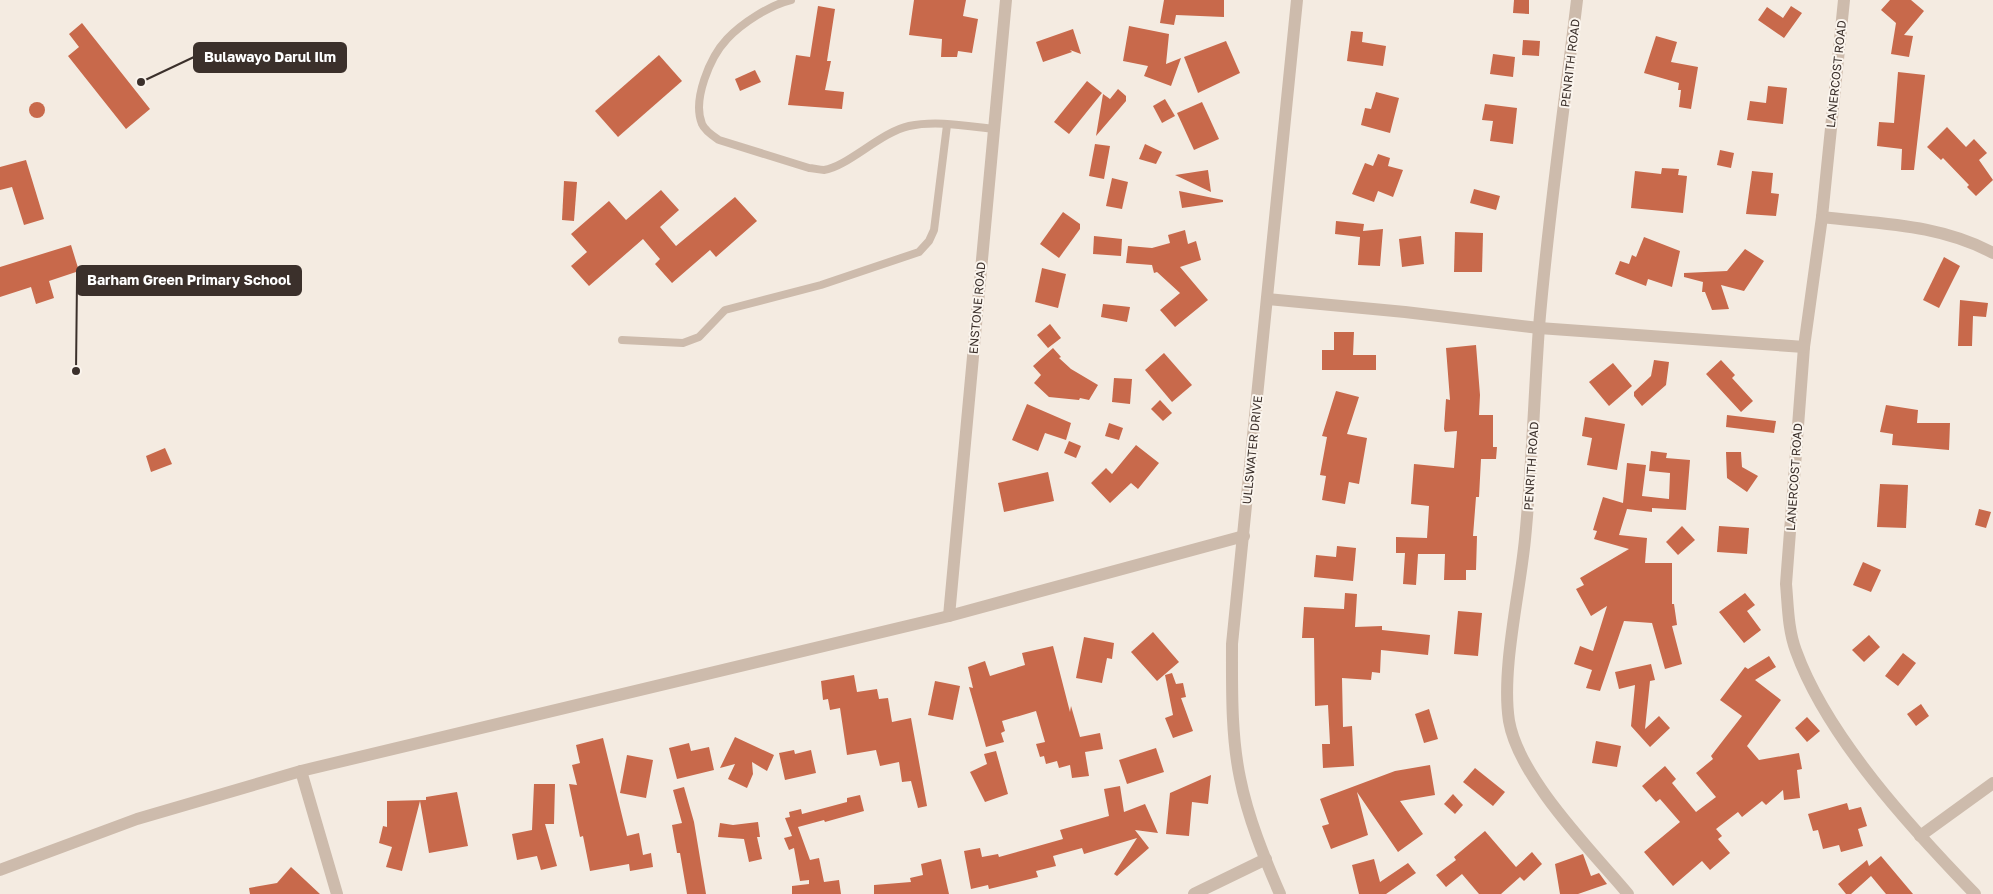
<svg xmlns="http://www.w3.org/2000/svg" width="1993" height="894" viewBox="0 0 1993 894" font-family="'Golos Text',sans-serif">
<rect width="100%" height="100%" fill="#f4ebe1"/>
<g fill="#c8694b">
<path d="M914,0H966L963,16L978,19L972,53L958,51L957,57H941L942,39L909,35Z"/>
<path d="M1164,0H1224V17L1176,15L1174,25L1160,23Z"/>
<path d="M1514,0H1529V14L1513,13Z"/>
<path d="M1890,0H1911L1924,11L1904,35L1913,36L1909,57L1891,54L1896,23L1881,10Z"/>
<path d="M818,6L835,9L827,61H831L825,90L844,92L842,109L788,105L796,55L810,57Z"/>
<path d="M1791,6L1802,13L1784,38L1758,20L1767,7L1783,18Z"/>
<path d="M82,23L150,109L126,129L68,56L79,47L69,34Z"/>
<path d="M1129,26L1169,34L1166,64L1181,58L1171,86L1144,76L1148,66L1123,61Z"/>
<path d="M1073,29L1081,54L1070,50L1072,52L1043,62L1036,42Z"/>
<path d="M1351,31L1363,32L1362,42L1386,46L1383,66L1347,61Z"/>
<path d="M1656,36L1677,42L1671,62L1698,67L1691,109L1679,107L1681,90H1678L1679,83L1644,73Z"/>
<path d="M1523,40L1540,41L1539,56L1522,55Z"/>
<path d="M1226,41L1240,73L1198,93L1184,57Z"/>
<path d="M1493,54L1515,57L1513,77L1490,74Z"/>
<path d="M659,55L682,81L618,137L595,111Z"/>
<path d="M755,70L761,82L740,91L735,79Z"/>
<path d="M1898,72L1925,75L1914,170H1901L1902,149L1877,146L1879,122L1894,123Z"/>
<path d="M1087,81L1102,93L1069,134L1054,122Z"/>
<path d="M1768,86L1787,88L1783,124L1747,120L1750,101L1766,103Z"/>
<path d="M1118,89L1126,96V101L1096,136L1103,94L1110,99Z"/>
<path d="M1376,92L1399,98L1390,133L1361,125L1365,108L1371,109Z"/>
<path d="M1165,99L1175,116L1162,123L1153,106Z"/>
<path d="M1202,102L1219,139L1194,150L1177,113Z"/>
<circle cx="37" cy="110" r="8"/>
<path d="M1485,104L1517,108L1513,144L1490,141L1493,121L1482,120Z"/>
<path d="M1947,127L1966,147L1974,139L1987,153L1979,160L1993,180L1976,196L1967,187L1969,185L1943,158L1941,160L1927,147Z"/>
<path d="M1095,144L1110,146L1104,179L1089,176Z"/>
<path d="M1145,144L1162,152L1156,164L1139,159Z"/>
<path d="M1720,150L1734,153L1731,168L1717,165Z"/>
<path d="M1378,154L1390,158L1388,166L1403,170L1393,197L1378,191L1374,202L1352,194L1365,163L1373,166Z"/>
<path d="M26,160L44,219L24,225L12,187L0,190V167Z"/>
<path d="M1662,168L1679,169L1678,175L1687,176L1683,213L1631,208L1635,171L1661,174Z"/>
<path d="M1208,170L1211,192L1175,175Z"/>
<path d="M1752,171L1773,173L1771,193L1779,194L1776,216L1746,214Z"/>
<path d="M1112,178L1128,182L1122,209L1106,206Z"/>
<path d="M564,181L577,182L574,221L562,220Z"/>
<path d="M1474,189L1500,196L1496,210L1470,203Z"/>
<path d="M661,190L679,210L660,227L676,246L735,197L757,221L716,257L710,250L672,283L655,264L660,259L643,239L589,286L571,266L587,252L571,234L609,201L626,220Z"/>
<path d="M1179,191L1223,200V202L1182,208Z"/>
<path d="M1063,212L1080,224V229L1059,258L1040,244Z"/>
<path d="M1336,221L1364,224L1363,231L1383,229L1380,266L1358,265L1360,237L1335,234Z"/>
<path d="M1185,230L1188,244L1196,241L1201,260L1180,267L1208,300L1175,327L1160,310L1180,293L1157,272L1154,273L1152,265L1126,263L1128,246L1152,248L1170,243L1168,235Z"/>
<path d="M1455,232L1483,233L1482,272H1454Z"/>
<path d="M1094,236L1122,239L1121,256L1093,254Z"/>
<path d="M1421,236L1424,264L1402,267L1399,239Z"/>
<path d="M1644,237L1680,251L1672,287L1648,279L1646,286L1615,274L1620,261L1629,264L1632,255L1636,257Z"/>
<path d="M71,245L79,271L49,281L54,298L36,304L31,287L0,297V267Z"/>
<path d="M1745,249L1764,261L1744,291L1721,285L1729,309L1712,310L1705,292H1702L1703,282L1684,277V273L1727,271Z"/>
<path d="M1944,257L1960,266L1939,308L1923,300Z"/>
<path d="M1042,268L1066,274L1058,308L1035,302Z"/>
<path d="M1960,300L1988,303L1986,317L1973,316L1972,346H1958Z"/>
<path d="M1103,304L1130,307L1127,322L1101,317Z"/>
<path d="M1050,324L1061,338L1048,348L1037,335Z"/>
<path d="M1334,332H1354L1353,355H1376V370H1322V350H1334Z"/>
<path d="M1476,345L1480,395L1479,415H1493V447H1497L1496,459H1481L1479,497H1476L1473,536H1477L1476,570H1466V580H1444L1445,554H1418L1416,585L1403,584L1405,553H1396V537L1427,538L1429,506L1411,504L1414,464L1454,468L1457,431L1445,432L1444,429L1446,399L1450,400L1446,348Z"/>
<path d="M1053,348L1061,357L1059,358L1071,369L1098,385L1089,400L1080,398L1079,400L1049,397L1034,383L1041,375L1033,366Z"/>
<path d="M1164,353L1192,385L1172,402L1145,370Z"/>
<path d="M1654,360L1669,362L1666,385L1642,406L1634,396V392L1651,376Z"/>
<path d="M1721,360L1735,375L1732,378L1753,401L1741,412L1706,374Z"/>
<path d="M1613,363L1632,386L1609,406L1589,382Z"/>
<path d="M1114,378L1132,379L1130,404L1112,402Z"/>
<path d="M1336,391L1359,397L1347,434L1367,438L1359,484L1349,482L1345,504L1322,500L1326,476L1320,475L1327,437L1322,436Z"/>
<path d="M1160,400L1172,413L1163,421L1151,409Z"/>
<path d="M1027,404L1071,423L1066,440L1045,433L1038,451L1012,440Z"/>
<path d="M1886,405L1918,410L1917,423H1950L1949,450L1892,445L1893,434L1880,432Z"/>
<path d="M1727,415L1776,421L1774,433L1726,427Z"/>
<path d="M1585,417L1625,424L1617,470L1587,465L1592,438L1582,436Z"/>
<path d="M1109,423L1123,428L1119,440L1105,436Z"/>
<path d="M1069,441L1081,446L1076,458L1064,453Z"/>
<path d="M1136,445L1159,463L1138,489L1131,483L1110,503L1091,483L1106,468L1112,474Z"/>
<path d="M165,448L172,464L151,472L146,456Z"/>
<path d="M1651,451L1667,453L1666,458L1690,460L1686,510L1652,508V512L1627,509L1619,535L1647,538L1645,563H1672V604H1674L1677,625L1672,626L1682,664L1665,669L1652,623L1624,621L1600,691L1586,688L1592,670L1574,664L1580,646L1593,651L1607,606L1591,616L1576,589L1584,585L1580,578L1629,549L1594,539L1597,531L1593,530L1603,497L1623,503L1627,463L1646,465L1642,496L1669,499L1670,473L1649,471Z"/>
<path d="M1726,452H1741L1742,467L1758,476L1747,492L1727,478Z"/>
<path d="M1048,472L1054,501L1004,512L998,483Z"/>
<path d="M1880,484L1908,485L1906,528L1877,527Z"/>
<path d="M1979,509L1991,512L1986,528L1975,525Z"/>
<path d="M1682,526L1695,540L1678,555L1666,542Z"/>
<path d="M1719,526L1749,528L1747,554L1717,552Z"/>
<path d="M1337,546L1356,548L1353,581L1314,577L1316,555L1336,557Z"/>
<path d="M1863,562L1881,570L1871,592L1853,585Z"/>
<path d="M1345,593L1357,594L1355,627L1382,626V630L1430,635L1428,655L1381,650L1380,673L1372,672L1371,680L1342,678L1343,727L1352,726L1354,766L1323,768L1322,744H1330L1328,705L1315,706L1314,638H1302L1304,607L1344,609Z"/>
<path d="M1745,593L1755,605L1747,611L1761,630L1744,643L1719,612Z"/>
<path d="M1458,611L1482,613L1478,656L1454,654Z"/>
<path d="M1153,632L1179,662L1157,681L1131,652Z"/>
<path d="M1869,635L1880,647L1864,662L1852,650Z"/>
<path d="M1084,637L1114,643L1112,659L1107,658L1102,683L1076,678Z"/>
<path d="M1053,646L1070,712L1071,706L1080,737L1100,733L1103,749L1085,752L1089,776L1072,778L1070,765L1059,768L1057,761L1046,764L1044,756L1040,757L1036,744L1045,742L1036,711L1002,721L1005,731L1001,733L1004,742L986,747L969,687L973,688L968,667L985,661L990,676L1025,665L1022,653Z"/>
<path d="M1903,653L1916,663L1898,686L1885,676Z"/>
<path d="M1769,656L1776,667L1755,680L1781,700L1747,746L1759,760L1799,753L1802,769L1797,770L1800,798L1784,800L1783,790L1766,805L1762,801L1742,817L1738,812L1716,829L1722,836L1718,839L1730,853L1710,870L1702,861L1673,886L1644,852L1680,822L1660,799L1656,802L1642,786L1665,766L1676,779L1672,783L1696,812L1716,797L1696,773L1713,759L1711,756L1742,716L1720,700L1745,667L1748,669Z"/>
<path d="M1651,664L1655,680L1650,681L1645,729L1659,716L1670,728L1650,747L1631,726L1635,685L1619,689L1615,672Z"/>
<path d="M1172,673L1176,684L1183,683L1186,697L1181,698L1193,731L1173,738L1165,718L1173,715L1165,675Z"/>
<path d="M854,675L857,692L877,689L879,699L888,698L892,722L911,718L927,806L918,808L911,781L902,782L899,762L880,766L876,750L847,755L840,708L830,710L828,699L823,700L821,681Z"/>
<path d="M935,681L960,686L953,720L928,715Z"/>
<path d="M1921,704L1929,716L1916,726L1907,714Z"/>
<path d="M1429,709L1438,739L1424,743L1415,714Z"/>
<path d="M1807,717L1820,731L1807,742L1795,728Z"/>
<path d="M735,737L774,755L767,771L752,762L753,774L747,788L728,779L735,764L720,768Z"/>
<path d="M603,738L627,836L639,833L643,855L651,853L653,867L630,871L629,864L590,871L583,836L580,837L569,784L577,785L572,765L580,763L576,745Z"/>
<path d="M1596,741L1621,746L1617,767L1592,763Z"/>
<path d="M689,743L691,751L709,747L714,770L677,779L669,748Z"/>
<path d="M1156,748L1164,772L1127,784L1119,760Z"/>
<path d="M794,750L795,754L811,750L816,773L785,780L779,753Z"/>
<path d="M996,751L1008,794L985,802L970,772L987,764L984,754Z"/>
<path d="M627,755L653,760L646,798L620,793Z"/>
<path d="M1430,765L1435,795L1400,801L1423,834L1398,852L1357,792L1368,835L1331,849L1322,826L1329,824L1320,799L1395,771Z"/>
<path d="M1475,768L1505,792L1493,806L1463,782Z"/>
<path d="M1211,775L1208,804L1192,802L1189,836L1166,834L1170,793Z"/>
<path d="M534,784H555L554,824H545L557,866L541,870L537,856L517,860L512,834L532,830Z"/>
<path d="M1120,786L1124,812L1145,804L1158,833L1135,830L1149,848L1117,876L1114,874L1137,838L1084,854L1082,848L1053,856L1056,866L1036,871L1038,877L989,889L988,885L971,889L964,851L980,848L982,857L998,854L999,857L1063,839L1060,830L1109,816L1104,789Z"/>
<path d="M684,787L694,822L706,894H687L680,853H677L672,825L682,823L673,790Z"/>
<path d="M457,792L468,846L429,853L420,801L402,871L386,867L392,847L379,843L383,826L387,827V801L426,800V797Z"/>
<path d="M1453,794L1463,805L1455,814L1444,804Z"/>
<path d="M860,795L864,811L825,822L824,820L798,827L810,860L819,858L824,882L839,880L841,894H792V886L809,884V880L800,881L794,848L789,850L784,838L792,836L785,818L790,817L789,812L801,809L802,814L847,802V798Z"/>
<path d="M1847,803L1849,810L1861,807L1867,826L1858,829L1863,846L1841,852L1839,845L1823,849L1818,830L1813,831L1808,814Z"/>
<path d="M758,822L760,837H757L762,859L749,862L744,839L718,837L720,823L733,825Z"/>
<path d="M1485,831L1516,867L1532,852L1542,864L1524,881L1520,877L1501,894H1479L1462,874L1446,887L1436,875L1456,860L1454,857Z"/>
<path d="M1583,854L1591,876L1599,873L1607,884L1578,894H1560L1555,864Z"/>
<path d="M1881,856L1913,894H1886L1871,876L1851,894H1846L1838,884L1867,860L1869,866Z"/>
<path d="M941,859L949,894H874V885L911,882L910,878L923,875L921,864Z"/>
<path d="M1374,859L1380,882L1408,863L1416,873L1386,894H1359L1352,865Z"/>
<path d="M291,867L320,894H250L249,888L277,883Z"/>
</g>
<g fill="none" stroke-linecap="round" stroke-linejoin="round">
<g stroke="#cdbbac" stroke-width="8">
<path d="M791,0C770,5 742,23 727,39C710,57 692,100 702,124C705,131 713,136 719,140L809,168C813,168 819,170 824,170C847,167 881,132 909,126C936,120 967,126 994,129"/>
<path d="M622,340L683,343L699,337L725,310L821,285L919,252L929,241L934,230L947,125"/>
</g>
<g stroke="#cdbbac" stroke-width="12">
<path d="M1577,0C1564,109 1548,218 1539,327C1534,398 1532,468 1525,539C1520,592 1501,670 1509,721C1519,778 1591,850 1628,894"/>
<path d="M1844,0L1822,217L1804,347L1786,584C1788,606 1788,630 1796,651C1827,737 1912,829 1975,894"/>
<path d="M1822,217C1881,224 1939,224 1993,253"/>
<path d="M1267,299L1405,312L1539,328L1804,347"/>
<path d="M949,616L1006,0"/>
<path d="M301,771L337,894"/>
<path d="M1920,836L1993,783"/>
<path d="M0,870L137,819L301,771L949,616L1244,536"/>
<path d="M1194,894L1266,859"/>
</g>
<path stroke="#cdbbac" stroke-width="12" d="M1280,894C1264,857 1248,818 1240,778C1231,735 1232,688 1232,644L1297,0"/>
</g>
<g text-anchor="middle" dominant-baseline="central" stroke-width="4" stroke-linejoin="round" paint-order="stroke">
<g font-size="12" fill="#3b302b" stroke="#fbf5ee">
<text transform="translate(1570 63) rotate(-83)">PENRITH ROAD</text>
<text transform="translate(1836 74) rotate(-84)">LANERCOST ROAD</text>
<text transform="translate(977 308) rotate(-85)">ENSTONE ROAD</text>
<text transform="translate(1252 450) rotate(-84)">ULLSWATER DRIVE</text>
<text transform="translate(1531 466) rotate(-86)">PENRITH ROAD</text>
<text transform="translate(1794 477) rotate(-86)">LANERCOST ROAD</text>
</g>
</g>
<path fill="none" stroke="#3b302b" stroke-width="2" d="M141 82L194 57M76 371L77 280"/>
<g fill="#3b302b" stroke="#fbf5ee" stroke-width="2">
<circle cx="141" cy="82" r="5"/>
<circle cx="76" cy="371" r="5"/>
</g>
<g fill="#3b302b" stroke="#3b302b" stroke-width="2">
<rect x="194" y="43" width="152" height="29" rx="5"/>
<rect x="77" y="266" width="224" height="29" rx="5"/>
</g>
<g font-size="14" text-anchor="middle" font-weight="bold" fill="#fff">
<text x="270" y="62">Bulawayo Darul Ilm</text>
<text x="189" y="285">Barham Green Primary School</text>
</g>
</svg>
